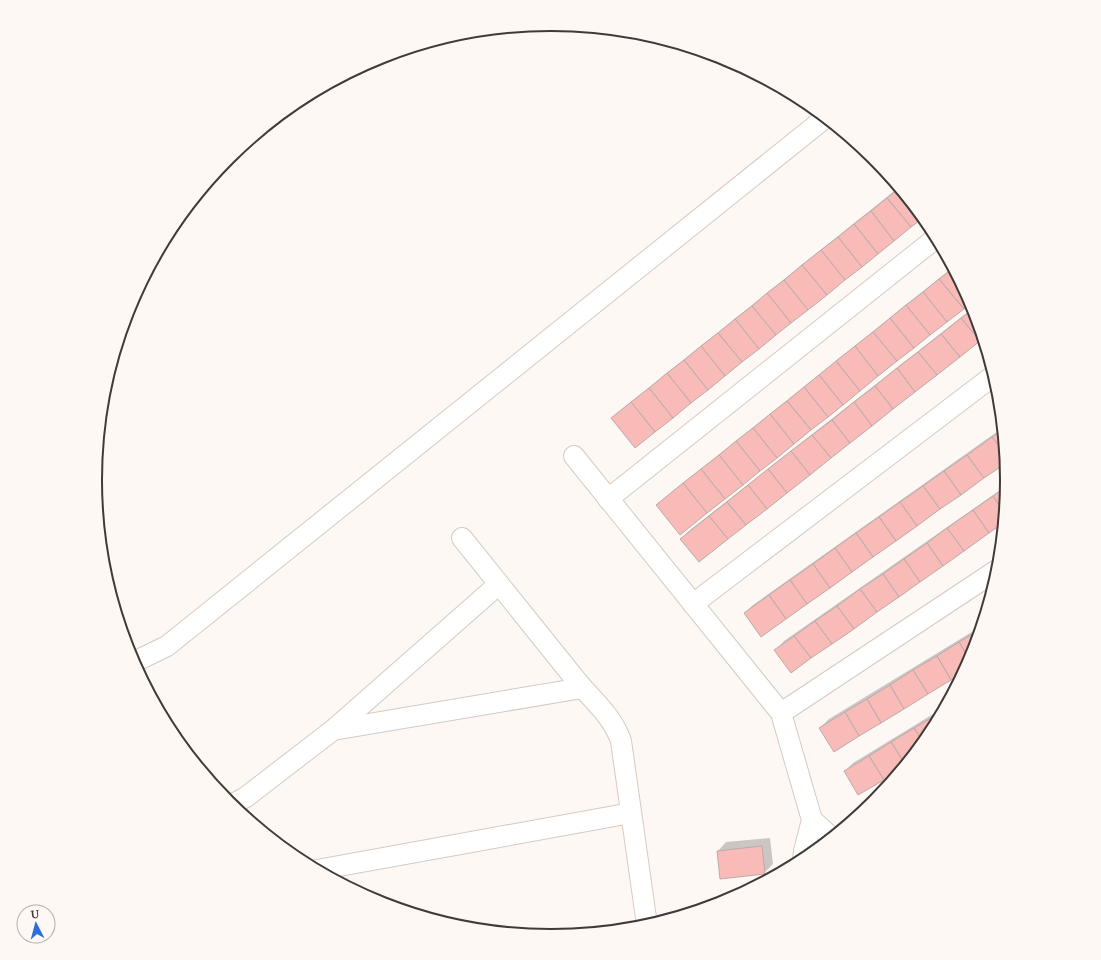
<svg xmlns="http://www.w3.org/2000/svg" width="1101" height="960" viewBox="0 0 1101 960" font-family="Lora,serif">
<rect width="100%" height="100%" fill="#fef8f5"/>
<g fill="#0003">
<path d="M898,188L922,217L612,418L621,410Z"/>
<path d="M952,268L970,302L680,534L657,505L666,497Z"/>
<path d="M973,308L982,339L699,561L681,539L690,530Z"/>
<path d="M1001,429L1005,463L745,613L753,605Z"/>
<path d="M1006,486L1002,523L791,671L776,650L784,641Z"/>
<path d="M980,627L972,655L962,672L820,728L829,719Z"/>
<path d="M943,708L930,734L901,768L859,794L845,771L853,763Z"/>
<path d="M770,838L773,864L764,873L718,851L726,842Z"/>
</g>
<g fill="#f9bbb7" stroke="#baabaa">
<path d="M898,189L923,218L911,227L887,198Z"/>
<path d="M887,198L911,227L894,241L871,211Z"/>
<path d="M871,211L894,241L878,254L854,224Z"/>
<path d="M854,224L878,254L862,267L838,237Z"/>
<path d="M838,237L862,267L845,280L821,250Z"/>
<path d="M821,250L845,280L827,295L802,265Z"/>
<path d="M802,265L827,295L808,310L784,280Z"/>
<path d="M952,269L970,303L964,309L939,279Z"/>
<path d="M939,279L964,309L947,322L923,292Z"/>
<path d="M784,280L808,310L791,323L767,293Z"/>
<path d="M923,292L947,322L930,335L906,305Z"/>
<path d="M767,293L791,323L776,335L752,306Z"/>
<path d="M906,305L930,335L914,348L890,318Z"/>
<path d="M752,306L776,335L759,349L735,319Z"/>
<path d="M973,309L982,340L980,341L961,318Z"/>
<path d="M890,318L914,348L897,361L873,332Z"/>
<path d="M961,318L980,341L960,357L941,334Z"/>
<path d="M735,319L759,349L742,362L718,333Z"/>
<path d="M873,332L897,361L878,376L855,346Z"/>
<path d="M718,333L742,362L725,376L701,346Z"/>
<path d="M941,334L960,357L937,375L918,352Z"/>
<path d="M701,346L725,376L708,390L684,360Z"/>
<path d="M855,346L878,376L860,391L836,361Z"/>
<path d="M918,352L937,375L915,392L897,368Z"/>
<path d="M684,360L708,390L691,403L667,373Z"/>
<path d="M836,361L860,391L843,405L819,375Z"/>
<path d="M897,368L915,392L893,409L875,386Z"/>
<path d="M667,373L691,403L673,418L649,388Z"/>
<path d="M819,375L843,405L828,417L804,387Z"/>
<path d="M875,386L893,409L872,426L854,402Z"/>
<path d="M804,387L828,417L811,430L787,401Z"/>
<path d="M649,388L673,418L655,432L631,402Z"/>
<path d="M787,401L811,430L794,444L770,414Z"/>
<path d="M631,402L655,432L635,448L611,418Z"/>
<path d="M854,402L872,426L850,443L832,420Z"/>
<path d="M770,414L794,444L777,458L753,428Z"/>
<path d="M832,420L850,443L831,458L812,435Z"/>
<path d="M753,428L777,458L760,471L736,441Z"/>
<path d="M1002,430L1004,453L992,437Z"/>
<path d="M812,435L831,458L810,475L791,451Z"/>
<path d="M992,437L1004,453L1005,464L984,478L967,455Z"/>
<path d="M736,441L760,471L743,485L719,455Z"/>
<path d="M791,451L810,475L787,493L768,469Z"/>
<path d="M719,455L743,485L725,499L701,469Z"/>
<path d="M967,455L984,478L961,495L944,471Z"/>
<path d="M701,469L725,499L707,513L683,483Z"/>
<path d="M768,469L787,493L767,509L748,485Z"/>
<path d="M944,471L961,495L940,509L923,486Z"/>
<path d="M683,483L707,513L680,535L656,505Z"/>
<path d="M748,485L767,509L746,525L727,502Z"/>
<path d="M923,486L940,509L917,526L900,502Z"/>
<path d="M1006,487L1003,511L993,496Z"/>
<path d="M993,496L1003,511L1002,524L989,533L973,510Z"/>
<path d="M727,502L746,525L728,539L709,516Z"/>
<path d="M900,502L917,526L896,541L879,517Z"/>
<path d="M973,510L989,533L964,551L947,528Z"/>
<path d="M709,516L728,539L699,562L680,539Z"/>
<path d="M879,517L896,541L873,557L856,533Z"/>
<path d="M947,528L964,551L943,566L927,543Z"/>
<path d="M856,533L873,557L852,572L835,548Z"/>
<path d="M927,543L943,566L920,582L904,559Z"/>
<path d="M835,548L852,572L830,588L813,564Z"/>
<path d="M904,559L920,582L899,597L883,574Z"/>
<path d="M813,564L830,588L807,604L790,580Z"/>
<path d="M883,574L899,597L877,612L860,589Z"/>
<path d="M790,580L807,604L786,619L769,595Z"/>
<path d="M860,589L877,612L854,629L837,606Z"/>
<path d="M769,595L786,619L761,637L744,613Z"/>
<path d="M837,606L854,629L832,644L815,621Z"/>
<path d="M815,621L832,644L811,658L794,636Z"/>
<path d="M979,630L972,655L969,659L959,642Z"/>
<path d="M794,636L811,658L791,673L774,650Z"/>
<path d="M959,642L969,659L962,674L951,680L937,656Z"/>
<path d="M937,656L951,680L928,694L913,670Z"/>
<path d="M913,670L928,694L904,709L890,685Z"/>
<path d="M890,685L904,709L881,723L867,699Z"/>
<path d="M867,699L881,723L859,736L845,712Z"/>
<path d="M845,712L859,736L834,752L819,728Z"/>
<path d="M938,714L939,715L930,734L923,742L914,728Z"/>
<path d="M914,728L923,742L905,764L891,742Z"/>
<path d="M891,742L905,764L899,770L884,780L869,756Z"/>
<path d="M869,756L884,780L858,795L844,771Z"/>
<path d="M762,846L765,874L720,879L717,851Z"/>
</g>
<g fill="none" stroke-linecap="round" stroke-linejoin="round">
<defs>
<g id="minor">
<path d="M574,456L781,713L812,820L804,851L803,859"/>
<path d="M608,499L936,238"/>
<path d="M462,538C500,585 538,633 576,680C593,701 612,715 621,741L647,925"/>
<path d="M693,604L993,376"/>
<path d="M134,662L167,646L825,118"/>
<path d="M781,713L997,570"/>
<path d="M333,730L582,688"/>
<path d="M231,805L246,797L333,730L499,584"/>
<path d="M812,820L831,837"/>
<path d="M317,870L631,813"/>
</g>
</defs>
<use href="#minor" stroke="#d6cac2" stroke-width="22"/>
<use href="#minor" stroke="#fff" stroke-width="20"/>
</g>
<path d="M0 0H1101V960H0ZM102 480a449 449 0 1 1 898 0a449 449 0 1 1-898 0Z" fill="#fef8f5" fill-rule="evenodd"/>
<path fill="none" stroke="#403b38" stroke-width="2" d="M102 480a449 449 0 1 1 898 0a449 449 0 1 1-898 0Z"/>
<g transform="translate(36 924) rotate(354)"><circle r="19" fill="#fef8f5" stroke="#b2aca9"/>
<path d="M0-3L7 15L0 10L-7 15Z" fill="#2a6fdb"/>
<text y="-6" font-size="11" font-weight="bold" text-anchor="middle" fill="#403b38">U</text>
</g>
</svg>
